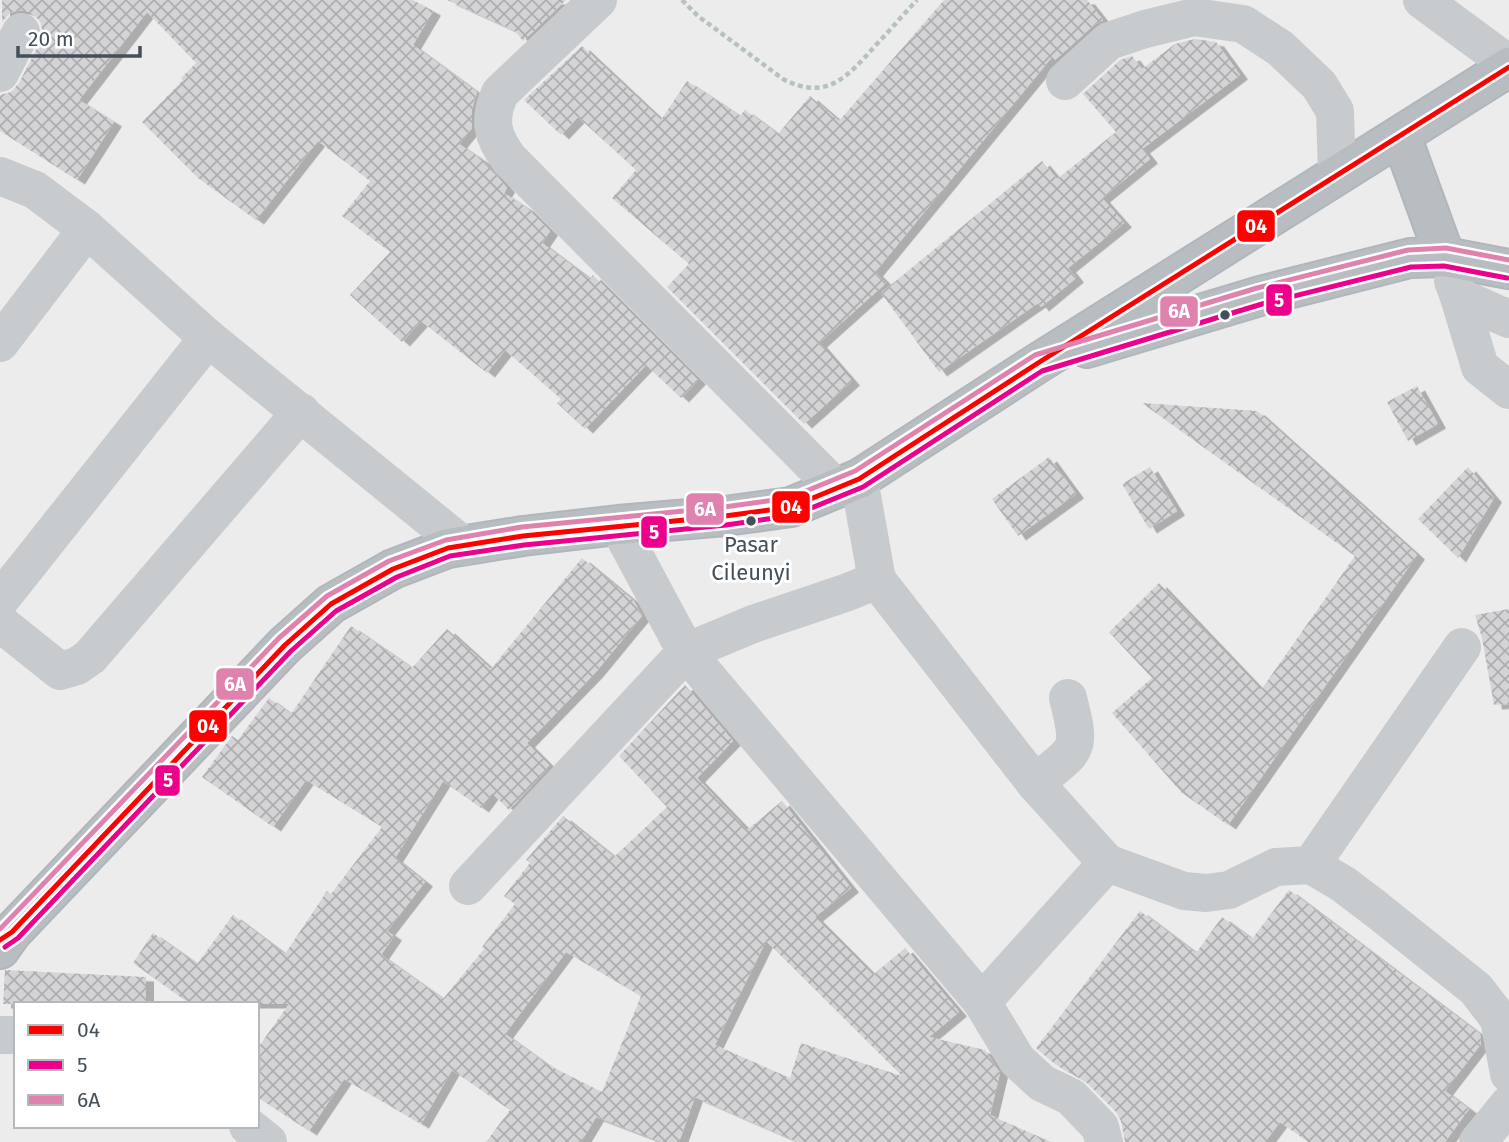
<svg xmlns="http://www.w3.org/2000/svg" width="1509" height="1142" viewBox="0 0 1509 1142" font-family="'Fira Sans',sans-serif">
<defs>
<pattern id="building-cross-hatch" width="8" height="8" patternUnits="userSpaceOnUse" patternTransform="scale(1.75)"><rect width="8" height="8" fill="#d4d4d6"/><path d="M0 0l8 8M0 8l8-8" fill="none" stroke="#aeaeb1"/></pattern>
<filter id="shadow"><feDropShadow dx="8" dy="4.5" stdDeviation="0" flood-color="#0004"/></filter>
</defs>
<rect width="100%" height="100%" fill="#edecec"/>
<g fill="url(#building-cross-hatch)" fill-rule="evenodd" filter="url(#shadow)">
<path d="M2,0H413L433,11L413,45L477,92L472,109V128L459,144L484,161L507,188L504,193L527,208L550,231L542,243L590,279L593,275L698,380L681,398L646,365L585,429L557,403L561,399L505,350L487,373L421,321L402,342L350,295L390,252L342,216L370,181L318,141L256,220L198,178L142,122L183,80L181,78L196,63L147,12L79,100L114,122L77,180L0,131V95L11,92L19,83L40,42L43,32L40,21L30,12L21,10L10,13L2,22Z"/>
<path d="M447,0H566L523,41L515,31Z"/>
<path d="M944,0H1087L1103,20L1094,25L1055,60L1052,57L875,272L886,283L819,343L852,381L804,424L667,287L689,264L612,198L636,170L578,117L561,135L524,100L582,46L661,120L687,81L740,116L745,110L778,134L810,96L839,121Z"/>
<path d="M1195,39L1216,42L1240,75L1142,149L1150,159L1102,198L1124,223L1068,268L1076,278L1041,307L1038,303L939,372L881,293L1042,161L1057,179L1116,132L1083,94L1120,60L1132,56L1142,69L1175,44Z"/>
<path d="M1417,386L1438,424L1408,441L1387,402Z"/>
<path d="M1142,403L1257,411L1417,555L1228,825L1182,793L1112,713L1152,678L1109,632L1159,583L1261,690L1355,556Z"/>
<path d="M1049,457L1076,494L1018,536L992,499Z"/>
<path d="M1150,467L1177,511L1149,529L1122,484Z"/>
<path d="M1468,467L1494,498L1458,558L1418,519Z"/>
<path d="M582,558L634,601L642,616L595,673L527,743L550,766L509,810L492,793L481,808L443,781L395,858L425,882L387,931L394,936L381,955L443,999L484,949L482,947L515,904L504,896L530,863L526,860L563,816L614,857L667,807L619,756L685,685L733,741L697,778L747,830L782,801L851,888L815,917L873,975L905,948L959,1012L929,1037L985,1050L1000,1073L990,1115L1051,1142H798L695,1097L679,1142H662L596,1117L581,1142H486L510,1110L452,1070L421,1124L344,1079L309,1131L257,1097V1049L289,1004H190L133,963L153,933L197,964L233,915L285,954L327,891L331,894L382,827L306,780L273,827L202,777L232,736L238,740L269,698L291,714L351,626L412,668L447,629L491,669ZM766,941L902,1076L801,1043L790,1078L715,1045ZM566,952L641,996L602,1092L548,1065L505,1034Z"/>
<path d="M1509,609V704L1494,705L1482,638L1475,615Z"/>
<path d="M1289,890L1480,1034L1481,1044L1445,1091L1469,1109L1445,1142H1308L1280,1122L1265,1142H1125L1121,1121L1116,1112L1086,1082L1056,1065L1036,1048L1140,911L1196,953L1222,917L1252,939Z"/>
<path d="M5,970L146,977V1004H3Z"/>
</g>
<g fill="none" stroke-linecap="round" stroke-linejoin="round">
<defs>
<g id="highway">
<path d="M1401,136L1445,257"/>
<path d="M1087,348L1260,296L1410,258L1445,257L1509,269"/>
<path d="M0,949L12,932L285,645L331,604L393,569L448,548L523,536L618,525L725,516L791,507L859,479L1038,363L1509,67"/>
</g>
</defs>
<use href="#highway" stroke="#b0b6bc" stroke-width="42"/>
<path stroke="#b5c2bd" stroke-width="4.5" stroke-dasharray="5 3.5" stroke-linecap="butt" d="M682,0L698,16L783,79C827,102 848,76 876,45C890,30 903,15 917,0"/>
<g stroke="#c8cbcd" stroke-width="38">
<path d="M598,0L500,93C488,120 492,136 509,159L836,488"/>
<path d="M1422,0L1509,64"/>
<path d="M0,73L21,32"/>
<path d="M1065,81L1109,41L1145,29L1194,17L1243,24L1280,48L1319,85L1335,111L1337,175"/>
<path d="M0,176L35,190L87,229L208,338L464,546"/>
<path d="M1453,281L1459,297L1509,319"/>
<path d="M1459,297L1480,367L1509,390"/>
<path d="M0,343L87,229"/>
<path d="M859,479L877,580L1035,783L1107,863L1184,891L1206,893L1229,890L1276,867L1311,865L1343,884L1376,909L1476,989L1499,1019L1509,1074"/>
<path d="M618,525L686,652L982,1002L1017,1060L1042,1083L1071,1097L1100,1127L1104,1142"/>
<path d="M0,600L208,338"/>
<path d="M0,623L60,671L77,666L90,657L301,412"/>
<path d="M1035,783C1078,748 1082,753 1068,698"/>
<path d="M1311,865L1462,647"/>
<path d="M468,886L686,652L753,624L848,592L877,580"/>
<path d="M982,1002L1107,863"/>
<path d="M0,1035H16"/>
<path d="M248,1126L268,1142"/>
<path d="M1478,1142L1509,1104"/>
</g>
<use href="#highway" stroke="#b8bdc2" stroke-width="38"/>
<defs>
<path id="bus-1" d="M0,940L12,932L285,645L331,604L393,569L448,548L523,536L725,516L791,507L859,479L1038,363L1509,67"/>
<path id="bus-2" d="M5,947L18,938L291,651L336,611L397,577L450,556L524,545L726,525L794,515L863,487L1042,371L1262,304L1411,267L1444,266L1507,278"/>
<path id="bus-3" d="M0,929L279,638L327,596L389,561L446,540L522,527L724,507L789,498L855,471L1035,355L1257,288L1408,250L1446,248L1509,260"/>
</defs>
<use href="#bus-1" stroke="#fff" stroke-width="10"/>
<use href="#bus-2" stroke="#fff" stroke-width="10"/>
<use href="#bus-3" stroke="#fff" stroke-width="10"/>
<use href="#bus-1" stroke="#f00" stroke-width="5"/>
<use href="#bus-2" stroke="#ec008c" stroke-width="5"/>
<use href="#bus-3" stroke="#e082ae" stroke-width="5"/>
</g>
<g fill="#434f59" stroke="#fff" stroke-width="2.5">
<circle cx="1225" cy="315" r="6"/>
<circle cx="751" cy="521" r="6"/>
</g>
<g text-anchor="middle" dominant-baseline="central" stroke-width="6" stroke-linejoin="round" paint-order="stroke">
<g font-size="22" fill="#434f59" stroke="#fff">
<text x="751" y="544">Pasar<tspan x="751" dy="28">Cileunyi</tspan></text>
</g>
</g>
<g stroke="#fff" stroke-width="2.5">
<rect x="1236" y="209" width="40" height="34" rx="7" fill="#f00"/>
<rect x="1265" y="283" width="28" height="34" rx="7" fill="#ec008c"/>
<rect x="1159" y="295" width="40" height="33" rx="7" fill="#e082ae"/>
<rect x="771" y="490" width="40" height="34" rx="7" fill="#f00"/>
<rect x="685" y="492" width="40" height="34" rx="7" fill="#e082ae"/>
<rect x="640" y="515" width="28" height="34" rx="7" fill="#ec008c"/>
<rect x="215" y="667" width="40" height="34" rx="7" fill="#e082ae"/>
<rect x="188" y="709" width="40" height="34" rx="7" fill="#f00"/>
<rect x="154" y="764" width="27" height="33" rx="7" fill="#ec008c"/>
</g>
<g font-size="19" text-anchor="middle" font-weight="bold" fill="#fff">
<text x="1256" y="233">04</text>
<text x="1279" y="307">5</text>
<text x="1179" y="318">6A</text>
<text x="791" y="514">04</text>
<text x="705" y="516">6A</text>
<text x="654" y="539">5</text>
<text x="235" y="691">6A</text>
<text x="208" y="733">04</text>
<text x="168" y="787">5</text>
</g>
<rect x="14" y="1002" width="245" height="126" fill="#ffffff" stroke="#b4b9bd" stroke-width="2"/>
<rect x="28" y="1025" width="35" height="10" fill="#ff0000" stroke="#b4b9bd" stroke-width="2"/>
<text x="77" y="1037" font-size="21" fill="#434f59">04</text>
<rect x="28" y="1060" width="35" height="10" fill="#ec008c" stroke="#b4b9bd" stroke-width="2"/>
<text x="77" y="1072" font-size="21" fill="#434f59">5</text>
<rect x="28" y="1095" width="35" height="10" fill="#e082ae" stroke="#b4b9bd" stroke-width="2"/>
<text x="77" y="1107" font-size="21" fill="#434f59">6A</text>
<path d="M18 46v10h122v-10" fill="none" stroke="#434f59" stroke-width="3.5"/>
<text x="28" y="46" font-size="21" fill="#434f59" stroke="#ffffff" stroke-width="5" paint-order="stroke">20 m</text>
</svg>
